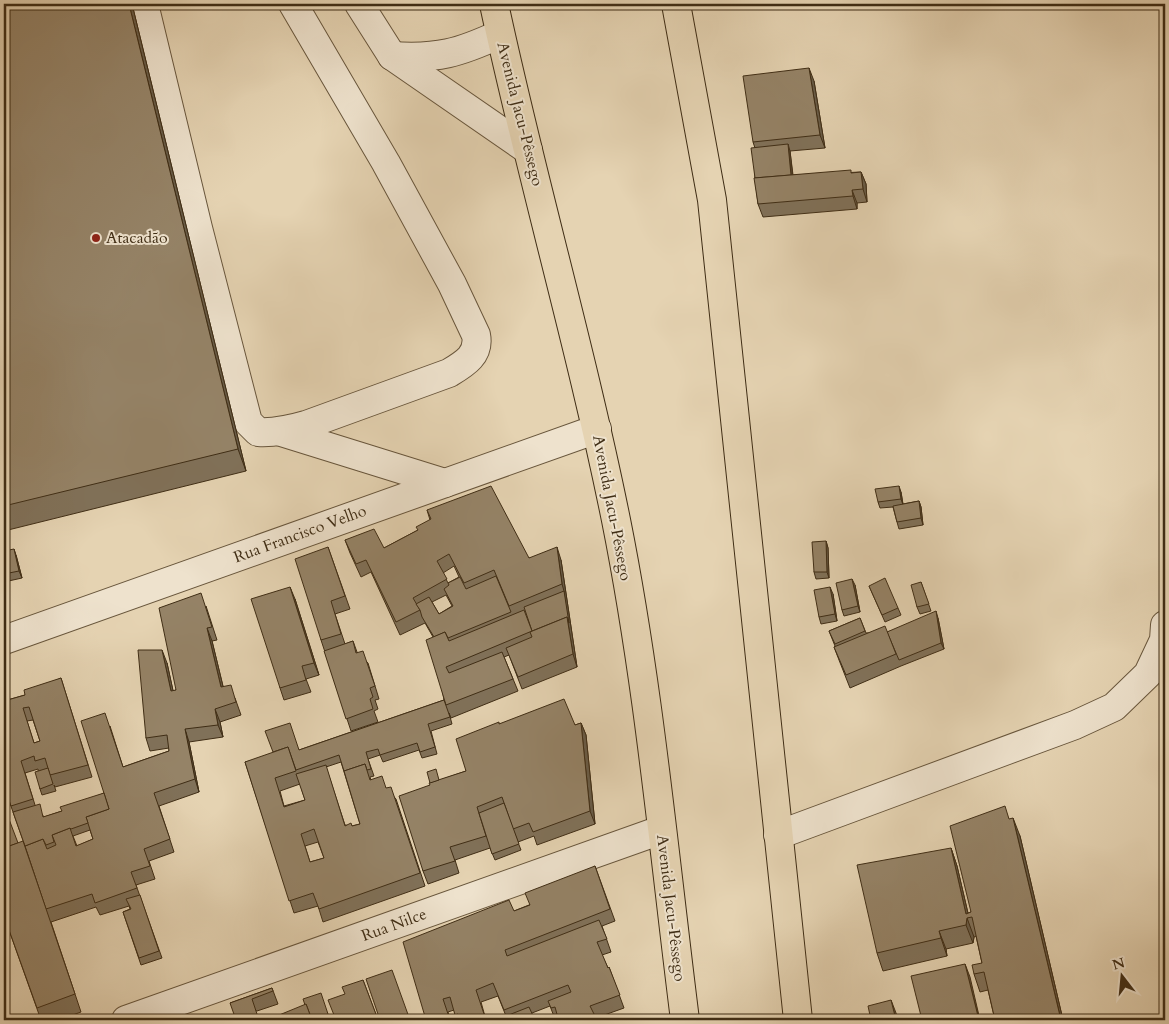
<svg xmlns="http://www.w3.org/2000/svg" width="1169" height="1024" viewBox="0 0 1169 1024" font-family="Cardo,serif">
<rect width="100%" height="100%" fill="#e5d3b2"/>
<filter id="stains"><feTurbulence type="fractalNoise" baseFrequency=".004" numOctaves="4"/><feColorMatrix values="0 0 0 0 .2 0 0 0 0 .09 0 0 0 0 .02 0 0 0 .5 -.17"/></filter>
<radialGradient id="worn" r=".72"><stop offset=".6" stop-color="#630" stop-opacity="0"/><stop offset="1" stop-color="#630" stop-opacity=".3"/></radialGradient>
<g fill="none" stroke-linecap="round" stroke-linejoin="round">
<defs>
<g id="minor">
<path d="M144,4L198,228L248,422L258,432C275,433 289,430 306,425L449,373C464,364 480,355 476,335L452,284L386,163L293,4"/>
<path d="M359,4L392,56L528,150"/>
<path d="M392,56C438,59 459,53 500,34"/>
<path d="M281,432L445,483"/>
<path d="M4,640L597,429"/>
<path d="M778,835L1075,725L1114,707L1148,674L1164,640L1165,625"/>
<path d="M126,1020L661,830"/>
</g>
<g id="highway">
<path d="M494,4C531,177 581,347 616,520C649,685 664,854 685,1020"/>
<path d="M676,4L712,200L798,1020"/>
</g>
</defs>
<use href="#minor" stroke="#68563c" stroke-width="30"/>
<use href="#highway" stroke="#3f2d15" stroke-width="30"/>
<use href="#minor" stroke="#eee2cd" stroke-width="28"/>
<use href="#highway" stroke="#e5d3b2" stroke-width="28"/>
</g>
<g fill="#807159" stroke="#3f2d15" fill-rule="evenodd">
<path d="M4,4H132L246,471L4,531Z"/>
<path d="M814,81L825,148L790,151L793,175L861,172L866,184L867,202L857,203V209L763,217L758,204L755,178V148L753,142Z"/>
<path d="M901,492L903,504L919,501L921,507L923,525L899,529L897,522L893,507L880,508L878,502Z"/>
<path d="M427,510L529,558L561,560L577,667L522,689L509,655L504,657L518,691L451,718L449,713L452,724L431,731L437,754L422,758L419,750L383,762L380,755L368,759L374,776L370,777L371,780L386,788L396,799L425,886L323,922L318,906L294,913L245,762L299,750L444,700L433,637L425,623L400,635L371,572L361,577L350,553L345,540L384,548L418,530L430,520ZM454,566L459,577L448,583L443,573ZM446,595L452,606L439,614L432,602ZM341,762L360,824L352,826L345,825L326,767ZM300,784L305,800L284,806L280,791ZM318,842L324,858L310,862L305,846Z"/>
<path d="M826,541L828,548L829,578L816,579L814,572Z"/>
<path d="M328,547L350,609L335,614L345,644L353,641L357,652L368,663L379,699L375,700L378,709L374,711L378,722L351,731L321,640Z"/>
<path d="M4,551L16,555L22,578L4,582Z"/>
<path d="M921,582L931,611L920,614L917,607Z"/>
<path d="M855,585L860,612L844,616L842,610Z"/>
<path d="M869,586L898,608L901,615L885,622Z"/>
<path d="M833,594L837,621L821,624L819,617Z"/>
<path d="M295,599L319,675L306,679L311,692L284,700L280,688Z"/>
<path d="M206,606L217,640L212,641L223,686L235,698L241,715L220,722L223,737L189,742L199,792L159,806L174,852L149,861L155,879L136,885L162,958L141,965L123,912L130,909L129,906L100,915L96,907L51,922L81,1012L59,1020H41L4,916L18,843L25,846L7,795L4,796V701L25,695L61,678L65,691L92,777L55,787L54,785L56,791L42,795L40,789L38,769L25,773L35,805L44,817L62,811L104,793L110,726L123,767L169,751V748L150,751L146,738L167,663L173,691L176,690ZM33,720L40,741L34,743L27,721ZM90,830L93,839L77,846L73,836Z"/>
<path d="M860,618L866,633L887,632L938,618L944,649L901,666L850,688L839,660L834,647L835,646L829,631Z"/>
<path d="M581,723L586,735L595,824L537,845L534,836L518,842L514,832L521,850L495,860L490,848L455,860L459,873L428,884L423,871L430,785L440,780L466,771L499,724L575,725Z"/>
<path d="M1009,819L1020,836L1063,1020H995L988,990L980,992L974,974L982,963L976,936L974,937L973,943L946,949L947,956L883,971L877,953L951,848L957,866L968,913L971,912Z"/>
<path d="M595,866L615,921L602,926L611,952L602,955L608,968L609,967L624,1008L596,1018L555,1019L550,1006L532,1013L506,1016L498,996L481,1002L486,1020H457L454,1010L448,1012L451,1020H426L514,911L529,905Z"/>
<path d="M363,980L378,1020H336Z"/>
<path d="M272,988L278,1004L257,1011L230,1003Z"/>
</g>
<g fill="#685c48" stroke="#3f2d15">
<path d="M129,4H132L246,471L238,449Z"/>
<path d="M809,68L814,81L825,148L820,135Z"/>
<path d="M788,144L790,151L794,188L792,182Z"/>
<path d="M861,172L866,184L867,202L863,189Z"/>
<path d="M852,190L857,203V209L853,196Z"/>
<path d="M899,486L901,492L903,505L901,499Z"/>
<path d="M919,501L921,507L923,525L921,518Z"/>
<path d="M826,541L828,548L829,578L827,572Z"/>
<path d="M557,547L561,560L577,667L573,654L567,617L564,591L562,584Z"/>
<path d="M14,549L16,555L22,578L19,571Z"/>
<path d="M852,579L855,585L860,612L858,606Z"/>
<path d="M290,587L295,599L319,675L314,663Z"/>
<path d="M830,587L833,594L837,621L835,614Z"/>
<path d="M936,611L938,618L944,649L941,643Z"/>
<path d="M207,628L212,641L226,699L221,687Z"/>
<path d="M162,650L167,663L176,704L171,691Z"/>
<path d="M215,709L220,722L223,737L218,725Z"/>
<path d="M581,723L586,735L595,824L590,811Z"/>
<path d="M185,729L189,742L199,792L195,779Z"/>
<path d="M1013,818L1020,836L1063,1020H1061Z"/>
<path d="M951,848L957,866L969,918L966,914Z"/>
<path d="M967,918L974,937L973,943L966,925Z"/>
<path d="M939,931L946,949L947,956L941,938Z"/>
<path d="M965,964L970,977L980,1020H979Z"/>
<path d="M891,1000L896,1013L898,1020H896Z"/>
</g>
<g fill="#958367" stroke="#3f2d15" fill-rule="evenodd">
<path d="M4,4H129L238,449L4,506Z"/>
<path d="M809,68L820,135L753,142L743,76Z"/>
<path d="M788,144L791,175L755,178L751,148Z"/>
<path d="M851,170V173L861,172L863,189L852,190L853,196L758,204L754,178Z"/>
<path d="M491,486L529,558L557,547L562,584L509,606L494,570L464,583L449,554L437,561L447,579L413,598L420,610L396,622L366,560L356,564L345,540L374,529L384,548L418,530L416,527L431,519L427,510Z"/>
<path d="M899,486L901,499L878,502L875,489Z"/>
<path d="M919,501L921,518L897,522L893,506Z"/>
<path d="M826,541L827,572H814L812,542Z"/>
<path d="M328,547L345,596L331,601L341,634L321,640L295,559Z"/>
<path d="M14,549L19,571L4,574V551Z"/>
<path d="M496,576L511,612L448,638L445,632L434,637L422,617L420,610L416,604L429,597L439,614L453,606L444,589L449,585L448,583L460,577L466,589Z"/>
<path d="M885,578L898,608L882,615L869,586Z"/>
<path d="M852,579L858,606L842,610L836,583Z"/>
<path d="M921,582L929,604L917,607L911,585Z"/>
<path d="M290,587L314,663L302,666L306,680L280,688L251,599Z"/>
<path d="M830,587L835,614L819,617L814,590Z"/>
<path d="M564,591L569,623L567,617L532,631L524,607Z"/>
<path d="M201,593L212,627L207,628L221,687L231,685L236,702L215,709L218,725L185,729L195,779L154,793L170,839L144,849L150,866L131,872L137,888L95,903L92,894L46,909L25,846L43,839L47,849L56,845L52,835L70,828L76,846L93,839L86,817L109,809L81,721L105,713L123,767L169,751L167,735L146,738L138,650H162L171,691L176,690L159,608Z"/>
<path d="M524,610L532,631L446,667L449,673L502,652L513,679L446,705L426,640L445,632L449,641Z"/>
<path d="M936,611L941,643L899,660L887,632Z"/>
<path d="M567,617L573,654L518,677L506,648L532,637L530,632Z"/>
<path d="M860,618L865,631L835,644L829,631Z"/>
<path d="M885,626L896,654L846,675L834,647Z"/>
<path d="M353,641L356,653L363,651L375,686L370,688L373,697L370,699L373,709L346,719L324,651Z"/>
<path d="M61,678L88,765L50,775L45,758L35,761L34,756L21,761L33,799L11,806L4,785V701L25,695L24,690ZM29,707L40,741L34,743L23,708Z"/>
<path d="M564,699L575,725L581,723L590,811L533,832L529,823L513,829L502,797L477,807L486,836L450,847L455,861L423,871L399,796L430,785L429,783L466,771L456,739L499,722V724Z"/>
<path d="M444,700L450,717L428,724L435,747L420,752L417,743L380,755L378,749L366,752L371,769L367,770L365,764L344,771L339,755L296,770L288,747L273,752L265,731L290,723L299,750Z"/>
<path d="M288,747L296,771L275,778L284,807L305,800L296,774L326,765L345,826L351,823L352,826L360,824L344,771L365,764L370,780L382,776L386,788L391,787L420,873L319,909L313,893L289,901L245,762ZM314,829L324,858L310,862L301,834Z"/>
<path d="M48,768L53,784L40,789L35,772Z"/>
<path d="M436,769L439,780L430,783L427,772Z"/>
<path d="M104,793L109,809L86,817L88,823L71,829L70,828L52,835L54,842L46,845L43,839L25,846L13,812L40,804L43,817L62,811L60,807Z"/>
<path d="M504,803L519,844L492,854L479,813Z"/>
<path d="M4,806L18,843L4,848Z"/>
<path d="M1005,806L1009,819L1013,818L1061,1020H995L984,972L974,974L972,965L982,963L972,917L967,918L966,925L939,931L941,938L877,953L857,865L951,848L966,914L971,912L950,826Z"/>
<path d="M23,841L75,994L37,1008L4,916V848Z"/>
<path d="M595,866L610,909L505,950L507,956L599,920L607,939L597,942L608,968L609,967L620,995L590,1006L597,1020H552L558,1018L555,1007L551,1008L548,1001L571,992L568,985L504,1010L493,983L476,990L486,1020H459L458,1014L455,1015L450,997L443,999L450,1020H426L403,942L509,900L514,911L530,905L525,893Z"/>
<path d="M140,895L159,951L139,958L123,912L131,909L126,899Z"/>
<path d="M965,964L979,1020H922L911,976Z"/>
<path d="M392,970L410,1020H380L366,979Z"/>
<path d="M363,980L377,1017L372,1019L373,1020H336L328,1000L345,994L342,987Z"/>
<path d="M272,988L273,991L252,999L259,1020H236L230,1003Z"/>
<path d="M321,993L330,1020H312L306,1004L305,1005L303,999Z"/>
<path d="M891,1000L896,1020H871L868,1006Z"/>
<path d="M306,1004L312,1020H267Z"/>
<path d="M529,1007L535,1020H496Z"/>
<path d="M218,1018L219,1020H211Z"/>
</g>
<circle fill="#8f2418" stroke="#eee2cd" stroke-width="2" cx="96" cy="238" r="5"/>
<g text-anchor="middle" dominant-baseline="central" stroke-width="4" stroke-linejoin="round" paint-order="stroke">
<g font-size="16" fill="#3f2d15" stroke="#eee2cd">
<text transform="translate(520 114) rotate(76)">Avenida Jacu-Pêssego</text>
<text transform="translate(612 508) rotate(79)">Avenida Jacu-Pêssego</text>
<text transform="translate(300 534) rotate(-20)">Rua Francisco Velho</text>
<text transform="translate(671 908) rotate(83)">Avenida Jacu-Pêssego</text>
<text transform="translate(394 925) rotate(-20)">Rua Nilce</text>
</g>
<g font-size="16" fill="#3f2d15" stroke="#eee2cd" text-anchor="start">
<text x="106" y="238">Atacadão</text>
</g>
</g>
<rect width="1169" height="1024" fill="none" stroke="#e5d3b2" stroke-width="20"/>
<rect x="5" y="5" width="1159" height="1014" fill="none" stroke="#3f2d15" stroke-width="2.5"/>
<rect x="10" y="10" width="1149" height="1004" fill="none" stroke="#3f2d15"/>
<g transform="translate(1122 976) rotate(344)" stroke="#eee2cd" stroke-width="4" paint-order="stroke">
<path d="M0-4L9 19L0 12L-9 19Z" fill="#3f2d15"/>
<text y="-8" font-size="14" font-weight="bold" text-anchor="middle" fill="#3f2d15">N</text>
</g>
<rect width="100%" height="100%" filter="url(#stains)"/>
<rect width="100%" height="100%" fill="url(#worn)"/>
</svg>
